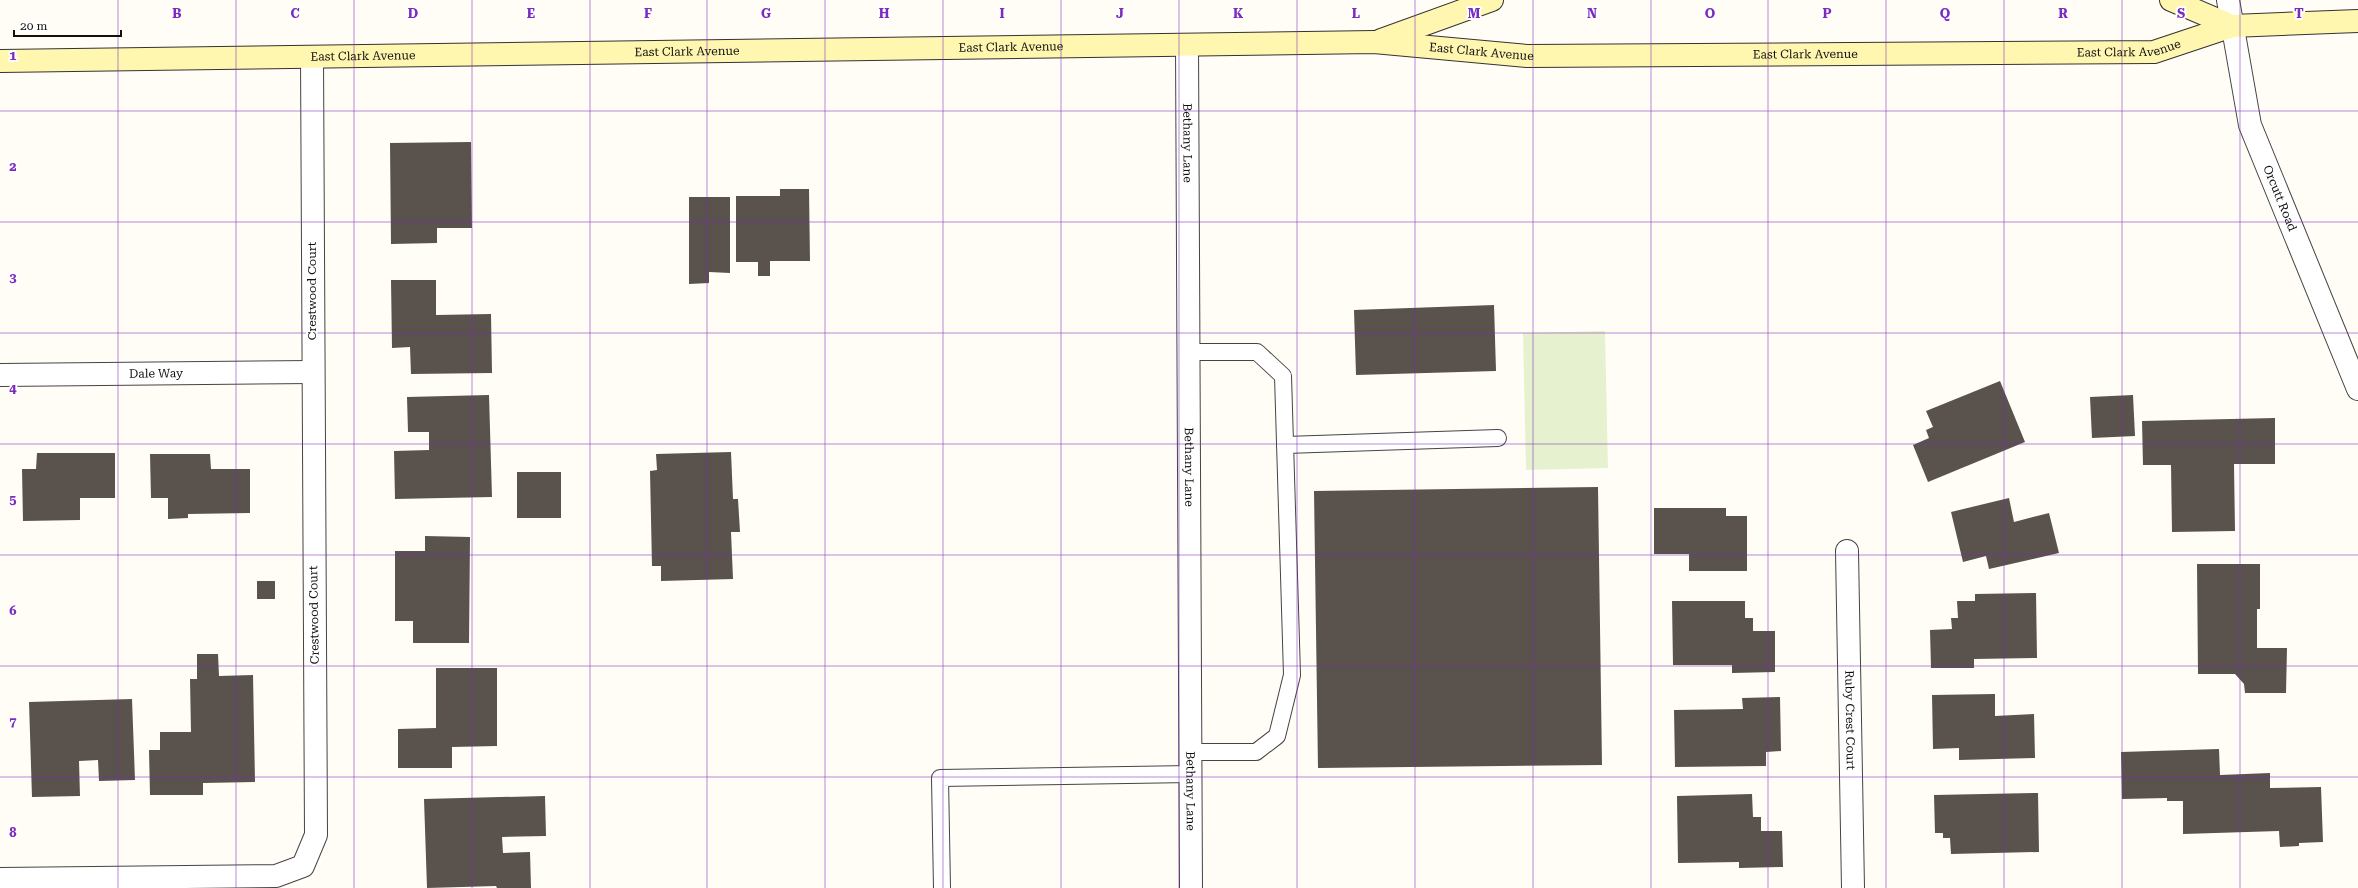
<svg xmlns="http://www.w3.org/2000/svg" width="2358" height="888" viewBox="0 0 2358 888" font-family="'Roboto Serif',serif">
<rect width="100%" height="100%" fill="#fffdf5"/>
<path fill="#e6f2cf" d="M1605,331L1608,468L1526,470L1523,333Z"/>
<g fill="#5a524d">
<path d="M471,142L472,228H437V243L391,244L390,143Z"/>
<path d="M780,189H809L810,261H770V276H758V262H736V196H780Z"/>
<path d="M689,197H730V273L709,272V283L689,284Z"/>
<path d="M391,280H436V315L491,314L492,373L411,374L410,347L392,348Z"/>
<path d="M1494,305L1496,371L1356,375L1354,310Z"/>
<path d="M2000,381L2025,442L1928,482L1913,445L1929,438L1926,430L1933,427L1926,411Z"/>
<path d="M489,395L492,497L395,499L394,451L429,450V432H408L407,397Z"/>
<path d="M2133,395L2135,436L2092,438L2090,397Z"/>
<path d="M2275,418V464H2234L2235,531L2172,532L2171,465H2143L2142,421Z"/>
<path d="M731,452L733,499H738L740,532H731L733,579L661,581V566H652L650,471L657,470L656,454Z"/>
<path d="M37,453H115V498H80V520L23,521L22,469H36Z"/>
<path d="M150,454H210L211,469H250V513L188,514V518L168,519V498H151Z"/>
<rect x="517" y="472" width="44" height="46"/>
<path d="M1598,487L1602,765L1318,768L1314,491Z"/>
<path d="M2009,498L2014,522L2049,513L2059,553L1989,569L1986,556L1963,562L1951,512Z"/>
<path d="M1654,508H1726V516H1747V571H1689V554H1654Z"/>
<path d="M425,536L470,537L469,643H413V621H395V551H425Z"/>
<path d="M2197,564H2260V609H2257V648H2287L2286,693H2245L2244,684L2235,674H2198Z"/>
<rect x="257" y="581" width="18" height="18"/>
<path d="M2036,593L2037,658L1974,659V668H1931L1930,630L1952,629L1951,618H1958L1957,601H1975V594Z"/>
<path d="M1672,601H1745V618H1753V631H1775V672L1732,673V665H1673Z"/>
<path d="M197,654H218L219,676L253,675L255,782L203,783V795H150L149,750H160V732H191L190,679H197Z"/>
<path d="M436,668H497V746L452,747V768H398V729L436,728Z"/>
<path d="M1995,694V716L2034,714L2035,758L1959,760V748L1933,749L1932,695Z"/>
<path d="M1780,697L1781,751L1766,752V766L1675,767L1674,710L1743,709L1742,698Z"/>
<path d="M132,699L135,780L99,781L98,760L79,761L80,796L32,797L29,702Z"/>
<path d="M2219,749L2220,775L2270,773V788L2321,787L2323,842L2299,843V846L2280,847L2279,831L2183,834V801H2167V798L2122,799L2121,752Z"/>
<path d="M2038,793L2039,852L1951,854L1950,838H1943V833H1935L1934,795Z"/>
<path d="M1752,794L1753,817H1761V831H1782L1783,867L1739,868V862L1678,863L1677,796Z"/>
<path d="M545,796L546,836L502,837L503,853L530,852L531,888H497L496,886L427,888L424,799Z"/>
</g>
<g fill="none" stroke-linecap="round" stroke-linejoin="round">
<defs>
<g id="service">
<path d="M1188,352H1257L1283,376L1292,675L1277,736L1256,752H1191"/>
<path d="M1285,445L1498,438"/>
<path d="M942,888L940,778L1191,774"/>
</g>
<g id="minor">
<path id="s1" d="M1187,45L1191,888"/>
<path id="s2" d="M0,375L312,372"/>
<path id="s3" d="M1847,551L1853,888"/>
<path d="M0,879L276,876L303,866L316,835L312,57"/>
</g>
<g id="tertiary">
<path id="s4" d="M2228,0L2250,125L2358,389"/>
</g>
<g id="secondary">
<path d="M2171,0L2232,26"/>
<path d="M1381,40L1492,0"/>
<path id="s5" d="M0,61L1374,42L1527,56L2154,52L2232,26L2358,21"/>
</g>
</defs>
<use href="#service" stroke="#444" stroke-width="18"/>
<use href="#minor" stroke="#444" stroke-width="24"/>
<use href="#tertiary" stroke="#444" stroke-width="24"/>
<use href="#secondary" stroke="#333" stroke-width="24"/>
<use href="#service" stroke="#fff" stroke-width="16"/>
<use href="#minor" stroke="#fff" stroke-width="22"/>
<use href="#tertiary" stroke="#fff" stroke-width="22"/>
<use href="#secondary" stroke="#fff6b0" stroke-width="22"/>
</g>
<path fill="none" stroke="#7b2cbf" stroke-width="1" stroke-opacity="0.55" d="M118,0V888M236,0V888M354,0V888M472,0V888M590,0V888M707,0V888M825,0V888M943,0V888M1061,0V888M1179,0V888M1297,0V888M1415,0V888M1533,0V888M1651,0V888M1768,0V888M1886,0V888M2004,0V888M2122,0V888M2240,0V888M0,111H2358M0,222H2358M0,333H2358M0,444H2358M0,555H2358M0,666H2358M0,777H2358"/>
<g text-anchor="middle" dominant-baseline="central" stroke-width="4" stroke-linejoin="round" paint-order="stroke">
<g font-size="12" fill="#111" stroke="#fff">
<text stroke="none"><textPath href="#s5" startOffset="2130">East Clark Avenue</textPath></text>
<text stroke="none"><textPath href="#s5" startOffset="1011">East Clark Avenue</textPath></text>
<text stroke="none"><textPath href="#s5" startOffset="1482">East Clark Avenue</textPath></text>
<text stroke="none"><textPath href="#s5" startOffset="687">East Clark Avenue</textPath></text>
<text stroke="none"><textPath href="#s5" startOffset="1806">East Clark Avenue</textPath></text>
<text stroke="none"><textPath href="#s5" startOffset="363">East Clark Avenue</textPath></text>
<text stroke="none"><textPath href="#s1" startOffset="98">Bethany Lane</textPath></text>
<text stroke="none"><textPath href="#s4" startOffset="206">Orcutt Road</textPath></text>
<text transform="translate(312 291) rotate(-90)">Crestwood Court</text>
<text stroke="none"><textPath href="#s2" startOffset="156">Dale Way</textPath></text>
<text stroke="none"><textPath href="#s1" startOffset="422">Bethany Lane</textPath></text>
<text transform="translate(314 615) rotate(-91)">Crestwood Court</text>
<text stroke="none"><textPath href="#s3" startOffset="169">Ruby Crest Court</textPath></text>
<text stroke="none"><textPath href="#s1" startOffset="746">Bethany Lane</textPath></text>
</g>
</g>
<g font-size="13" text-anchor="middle" font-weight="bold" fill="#7b2cbf" stroke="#fff" stroke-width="4" stroke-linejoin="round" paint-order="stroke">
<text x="177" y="18">B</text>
<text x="295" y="18">C</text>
<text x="413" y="18">D</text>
<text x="531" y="18">E</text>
<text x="648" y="18">F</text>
<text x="766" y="18">G</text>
<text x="884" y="18">H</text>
<text x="1002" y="18">I</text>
<text x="1120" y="18">J</text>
<text x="1238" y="18">K</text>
<text x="1356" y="18">L</text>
<text x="1474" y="18">M</text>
<text x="1592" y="18">N</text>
<text x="1710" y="18">O</text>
<text x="1827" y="18">P</text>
<text x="1945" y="18">Q</text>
<text x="2063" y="18">R</text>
<text x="2181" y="18">S</text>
<text x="2299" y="18">T</text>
<text x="13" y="60">1</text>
<text x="13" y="171">2</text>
<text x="13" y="282">3</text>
<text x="13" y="393">4</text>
<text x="13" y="504">5</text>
<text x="13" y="615">6</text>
<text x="13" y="726">7</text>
<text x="13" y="837">8</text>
</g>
<path d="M14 30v6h107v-6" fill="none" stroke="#111111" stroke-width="2"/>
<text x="20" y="30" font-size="12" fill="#111111" stroke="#ffffff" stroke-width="3" paint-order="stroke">20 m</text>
</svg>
